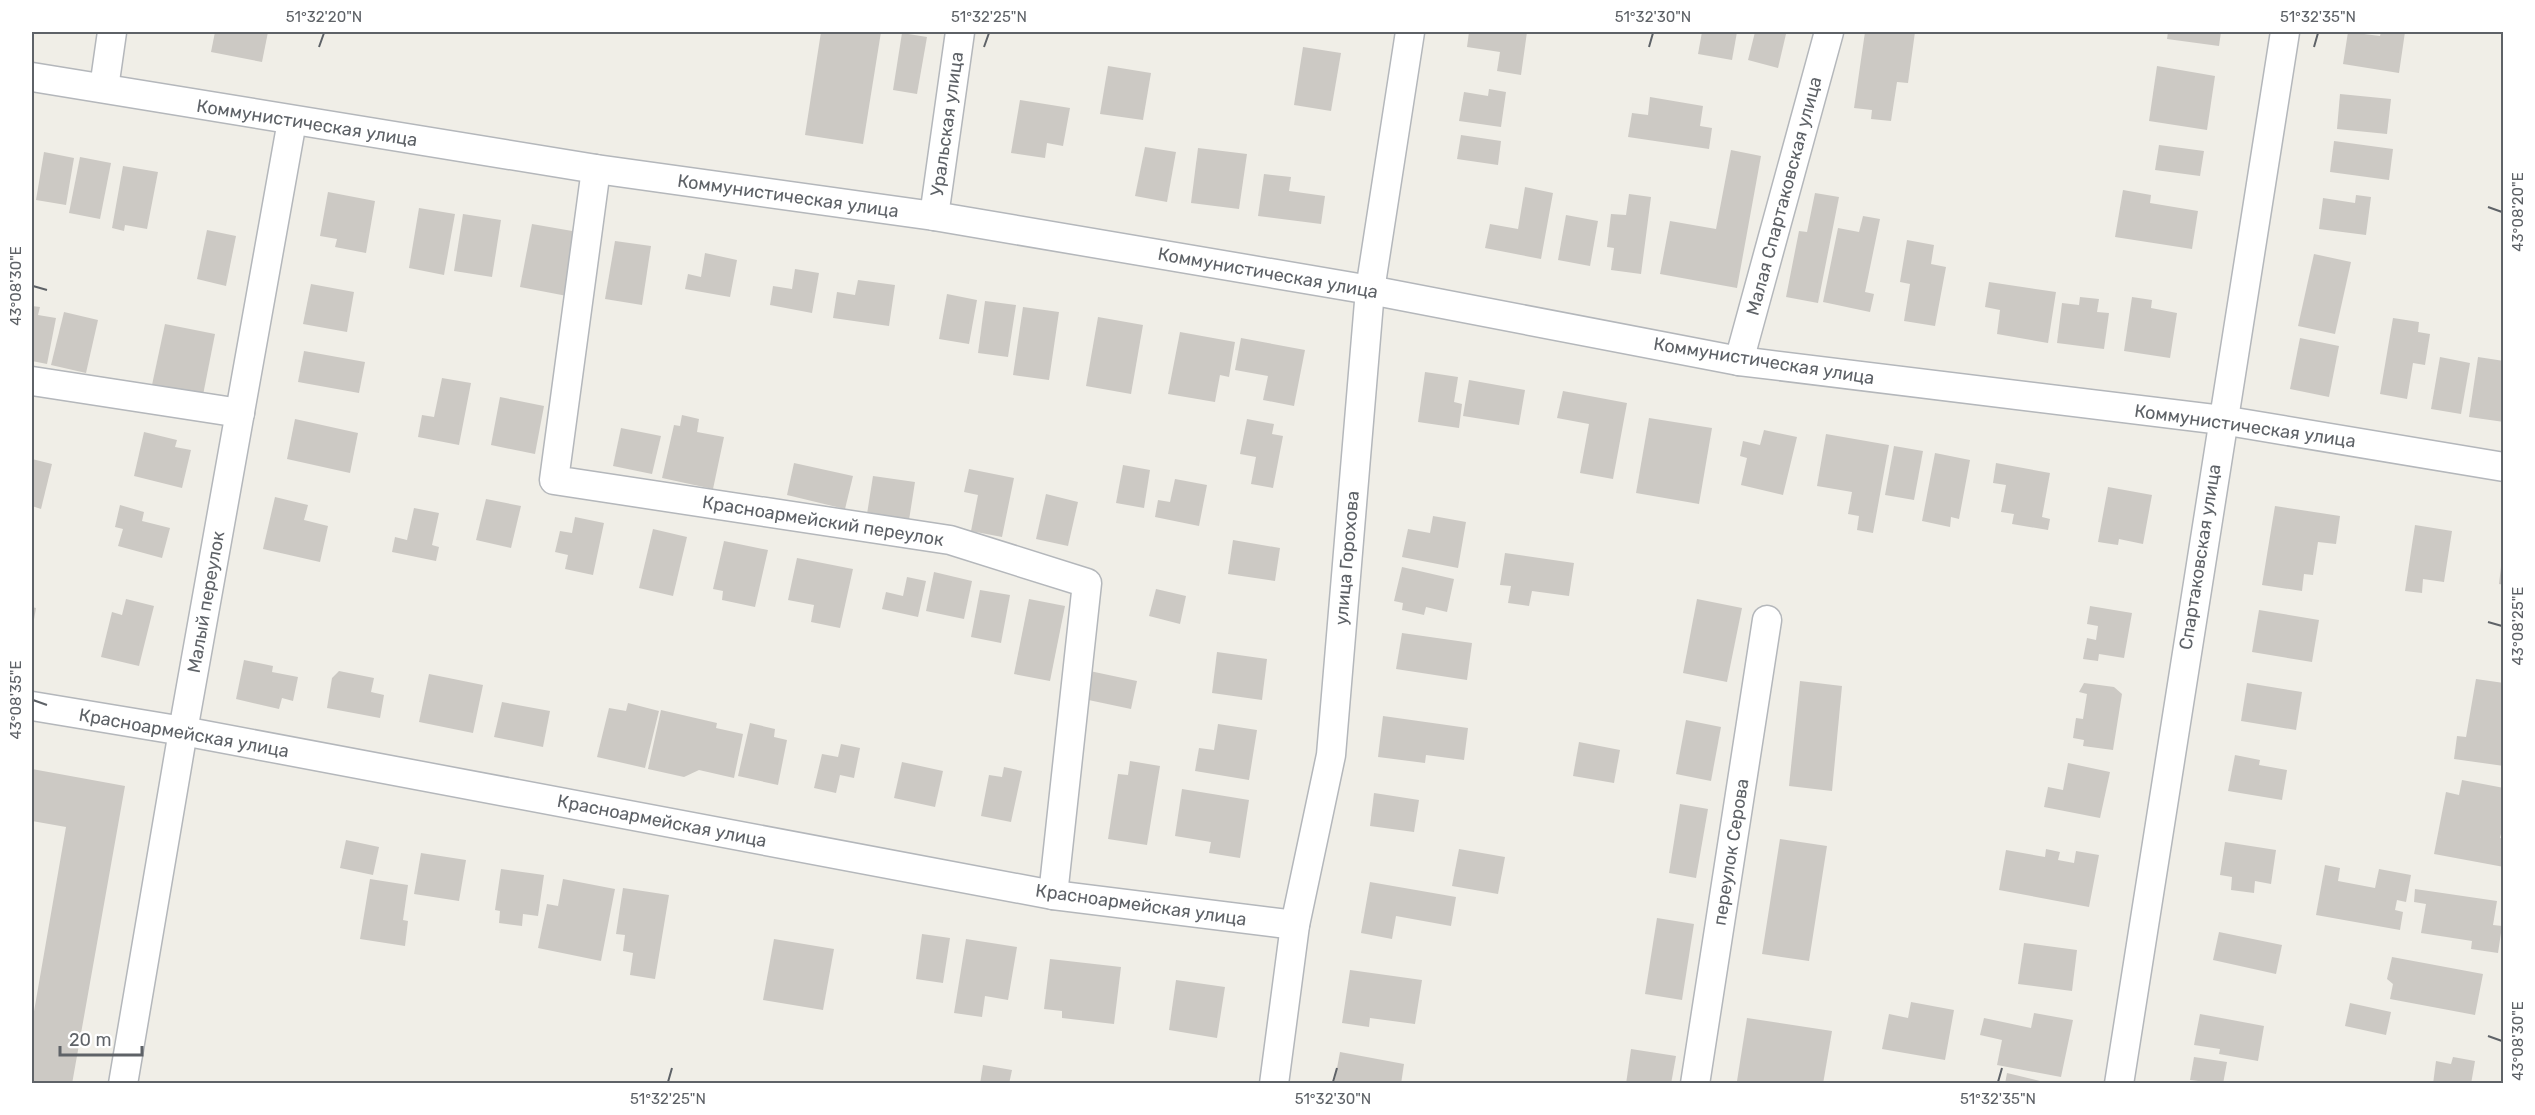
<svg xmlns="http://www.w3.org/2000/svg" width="2535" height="1115" viewBox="0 0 2535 1115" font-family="Rubik,sans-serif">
<rect width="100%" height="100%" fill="#f0eee7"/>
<g fill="#ccc9c4">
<path d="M215,32H268L262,62L211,52Z"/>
<path d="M821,32H881L863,144L805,135Z"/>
<path d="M1469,32H1527L1521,75L1497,71L1500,52L1467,47Z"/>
<path d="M1702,32H1737L1732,60L1698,54Z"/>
<path d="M1755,32L1786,34L1778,68L1748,60Z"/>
<path d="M1865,32H1915L1908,83L1897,82L1891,121L1871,119L1872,110L1854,108Z"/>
<path d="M2168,32H2221L2219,46L2167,39Z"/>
<path d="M2348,32L2380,36L2381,32H2405L2399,73L2343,64Z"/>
<path d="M902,33L927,37L917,94L893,90Z"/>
<path d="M1303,47L1341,53L1331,111L1294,105Z"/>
<path d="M1108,66L1151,73L1143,120L1100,114Z"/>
<path d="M2157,66L2215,76L2207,130L2149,121Z"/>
<path d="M1489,89L1506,92L1501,127L1459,121L1464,92L1488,96Z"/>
<path d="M2340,94L2391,99L2387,134L2337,129Z"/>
<path d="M1650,97L1703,106L1700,126L1712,128L1709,149L1628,137L1632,113L1648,115Z"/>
<path d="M1020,100L1070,108L1063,146L1047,143L1045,158L1011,153Z"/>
<path d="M1461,135L1501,141L1498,165L1457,159Z"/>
<path d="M2334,141L2393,149L2389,180L2330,172Z"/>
<path d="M2159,145L2204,151L2200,176L2155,170Z"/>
<path d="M1145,147L1176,152L1167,202L1135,196Z"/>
<path d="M1198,148L1247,154L1239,209L1191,203Z"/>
<path d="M1731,150L1761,156L1737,288L1660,274L1670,221L1716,229Z"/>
<path d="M44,152L74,158L66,205L36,200Z"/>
<path d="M80,157L111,163L100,219L69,213Z"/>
<path d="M123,166L158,172L147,229L125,225L124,231L112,228Z"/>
<path d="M1264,174L1291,177L1289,191L1325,196L1321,224L1258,216Z"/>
<path d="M1525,187L1553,193L1541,259L1485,248L1490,224L1518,229Z"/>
<path d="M2123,190L2151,195L2150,203L2198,211L2192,249L2115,237Z"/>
<path d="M328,192L375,201L366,253L335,247L337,239L320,236Z"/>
<path d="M1815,193L1839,197L1818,303L1786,297L1799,231L1807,232Z"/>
<path d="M1629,194L1651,197L1641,274L1611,270L1614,248L1607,247L1611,214L1626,215Z"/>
<path d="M2356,195L2371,197L2366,235L2319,229L2323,198L2355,203Z"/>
<path d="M419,208L455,214L444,275L409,268Z"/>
<path d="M463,214L501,220L492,277L454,271Z"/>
<path d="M1566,215L1598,221L1590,266L1558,260Z"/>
<path d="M1863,216L1880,219L1865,292L1874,294L1870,312L1823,302L1838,228L1859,232Z"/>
<path d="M532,224L578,232L567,296L520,287Z"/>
<path d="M207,230L236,236L226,286L197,279Z"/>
<path d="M1907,240L1934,245L1931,264L1946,267L1935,326L1904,321L1910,284L1900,282Z"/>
<path d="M615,241L651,246L642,305L605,299Z"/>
<path d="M705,253L737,260L730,297L685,289L688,274L701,277Z"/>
<path d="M2314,254L2351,262L2335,334L2298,326Z"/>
<path d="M795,269L819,273L812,313L770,305L773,286L792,289Z"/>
<path d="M858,280L895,285L889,326L833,318L837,292L855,295Z"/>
<path d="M1989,282L2056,292L2048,343L1997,334L2000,310L1985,307Z"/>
<path d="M311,284L354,292L347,332L303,324Z"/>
<path d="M947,294L977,300L969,344L939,339Z"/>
<path d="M2080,297L2099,299L2097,312L2109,313L2104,349L2057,343L2062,303L2079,305Z"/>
<path d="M2132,297L2152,300L2151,308L2177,313L2170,358L2124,351Z"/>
<path d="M985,301L1016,305L1008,357L978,353Z"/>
<path d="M32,306L40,307L38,315L56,318L47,364L32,361Z"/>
<path d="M1023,307L1059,312L1049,380L1013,375Z"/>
<path d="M64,312L98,320L86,373L51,365Z"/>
<path d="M1098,317L1143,325L1131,394L1086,386Z"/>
<path d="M2393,318L2419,322L2418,332L2430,334L2425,365L2413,363L2407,399L2380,394Z"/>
<path d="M165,324L215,334L203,395L152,385Z"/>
<path d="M1180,332L1235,342L1229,377L1220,375L1215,402L1168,394Z"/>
<path d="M1241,338L1305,350L1294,406L1263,400L1268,376L1235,370Z"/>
<path d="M2300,338L2339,346L2329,397L2290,389Z"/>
<path d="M304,351L365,362L359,393L298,382Z"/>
<path d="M2440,357L2470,363L2461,414L2431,409Z"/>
<path d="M2478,357L2504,361V422L2469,417Z"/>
<path d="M1425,372L1458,377L1454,402L1462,404L1459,428L1418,422Z"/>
<path d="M442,378L471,383L459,445L418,437L422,415L434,417Z"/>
<path d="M1469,380L1525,390L1519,425L1463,416Z"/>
<path d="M1563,391L1627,403L1613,479L1580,473L1589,424L1557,418Z"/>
<path d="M500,397L544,406L535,454L491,445Z"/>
<path d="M682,415L699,419L697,432L724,437L713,489L662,478L674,425L680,426Z"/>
<path d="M1649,418L1712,428L1699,504L1636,493Z"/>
<path d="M295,419L358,433L350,473L287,459Z"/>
<path d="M1247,419L1274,424L1272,434L1283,436L1273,488L1251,484L1256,457L1240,454Z"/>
<path d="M621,428L661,436L652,474L613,466Z"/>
<path d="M1764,430L1797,437L1783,495L1741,485L1747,458L1740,456L1743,441L1760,445Z"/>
<path d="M144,432L177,440L175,447L191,450L182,488L134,476Z"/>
<path d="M1826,434L1889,445L1873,533L1857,530L1859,516L1848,514L1852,492L1817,486Z"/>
<path d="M1894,446L1923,451L1914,500L1885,495Z"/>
<path d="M1935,453L1970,460L1959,519L1951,517L1950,527L1922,521Z"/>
<path d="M32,459L52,464L41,509L32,506Z"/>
<path d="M794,463L853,476L845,509L787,495Z"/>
<path d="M1996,463L2050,473L2042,517L2050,519L2048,530L2012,524L2014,514L2001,512L2006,485L1993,483Z"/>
<path d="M1123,465L1150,470L1144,508L1116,503Z"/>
<path d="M969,469L1014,478L1002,537L971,531L978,495L964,492Z"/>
<path d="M873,476L915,482L909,520L867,514Z"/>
<path d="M1175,479L1207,485L1199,526L1155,517L1158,500L1170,502Z"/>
<path d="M2108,487L2152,495L2143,544L2119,539L2118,545L2098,542Z"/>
<path d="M1046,494L1078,502L1068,546L1036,539Z"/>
<path d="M275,497L308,505L304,520L328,526L320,562L263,549Z"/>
<path d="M486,499L521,506L511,548L476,540Z"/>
<path d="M120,505L144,512L142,521L170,528L162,558L118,546L123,529L115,527Z"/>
<path d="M2275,506L2340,516L2336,544L2318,542L2313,575L2304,574L2302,591L2262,585Z"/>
<path d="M414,508L439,513L432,545L439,547L436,561L392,552L395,537L407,540Z"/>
<path d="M1433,516L1466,522L1458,568L1402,557L1408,529L1430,533Z"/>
<path d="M575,517L604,523L593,575L565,569L568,555L555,552L560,531L572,533Z"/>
<path d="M2415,525L2452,531L2444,582L2423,579L2422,593L2405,591Z"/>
<path d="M653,529L687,537L673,596L639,588Z"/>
<path d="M1233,540L1280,548L1275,581L1228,574Z"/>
<path d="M724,541L768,550L755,607L722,600L723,591L713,589Z"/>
<path d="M1505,553L1574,563L1569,596L1532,591L1529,606L1508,603L1511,586L1500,585Z"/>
<path d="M797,558L853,569L840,628L811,622L814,605L788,600Z"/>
<path d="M2502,558H2504V585L2499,584Z"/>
<path d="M1402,567L1454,579L1447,612L1426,607L1424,615L1402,610L1403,603L1394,601Z"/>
<path d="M934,572L972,581L964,619L926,611Z"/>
<path d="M907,577L926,581L918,617L882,609L886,592L903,596Z"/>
<path d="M1156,589L1186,596L1180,624L1149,616Z"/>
<path d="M980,590L1010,595L1001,643L971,637Z"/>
<path d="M126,599L154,606L139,666L101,657L112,612L122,615Z"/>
<path d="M1029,599L1065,606L1050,681L1014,674Z"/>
<path d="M1697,599L1742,608L1727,682L1683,673Z"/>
<path d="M2090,606L2132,613L2124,658L2099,654L2098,661L2083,659L2087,638L2096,640L2098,626L2087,624Z"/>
<path d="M32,607L36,608L33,625H32Z"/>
<path d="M2259,610L2319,620L2312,662L2252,652Z"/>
<path d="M1402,633L1472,643L1467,680L1396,669Z"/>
<path d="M1217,652L1267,659L1262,700L1212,693Z"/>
<path d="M244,660L273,666L272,672L298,677L293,701L282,698L279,709L236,699Z"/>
<path d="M1085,670L1137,681L1131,709L1079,698Z"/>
<path d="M339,671L374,678L371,692L384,695L380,718L327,708L332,678Z"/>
<path d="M429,674L483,685L473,733L419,722Z"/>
<path d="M2476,679L2504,683V766L2454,759L2457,736L2466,737Z"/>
<path d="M1800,681L1842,686L1832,791L1789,786Z"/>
<path d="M2084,683L2114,687L2122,694L2113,750L2083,746L2084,740L2073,738L2076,718L2083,719L2087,694L2079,692Z"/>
<path d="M2247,683L2302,692L2296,730L2241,721Z"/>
<path d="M502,702L550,711L543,747L494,737Z"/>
<path d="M628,703L659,711L645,768L597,757L609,708L626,711Z"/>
<path d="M661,710L717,723L716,728L743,734L734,778L699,770L684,777L648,769Z"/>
<path d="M1383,716L1468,728L1464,760L1426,755L1425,763L1378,757Z"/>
<path d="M1686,720L1721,727L1711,781L1676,774Z"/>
<path d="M750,723L775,729L774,737L787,740L778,785L738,776Z"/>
<path d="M1218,724L1257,730L1249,780L1195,771L1199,748L1214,750Z"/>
<path d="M1579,742L1620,750L1614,783L1573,776Z"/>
<path d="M841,744L860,748L854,778L840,775L836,793L814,788L822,754L838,757Z"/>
<path d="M2235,755L2260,760L2259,765L2287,770L2282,800L2228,791Z"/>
<path d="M1130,761L1160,766L1147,845L1108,839L1118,774L1128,775Z"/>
<path d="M902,762L943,771L935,807L894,798Z"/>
<path d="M2068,763L2110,772L2100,818L2044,807L2048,787L2063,790Z"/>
<path d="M1004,767L1022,771L1011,822L981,816L989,775L1002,777Z"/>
<path d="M32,769L125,786L72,1084H32V1023L66,827L32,821Z"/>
<path d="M2462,780L2504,788V822L2500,838L2504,839V867L2434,854L2446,792L2459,795Z"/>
<path d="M1182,789L1249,800L1240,858L1209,853L1211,842L1175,836Z"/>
<path d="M1374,793L1419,800L1414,832L1370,826Z"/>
<path d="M1680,804L1708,809L1696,878L1669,873Z"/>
<path d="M1780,839L1827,846L1809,961L1762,954Z"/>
<path d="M346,840L379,847L373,875L340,868Z"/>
<path d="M2225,842L2276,850L2271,884L2255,881L2254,893L2231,890L2232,877L2220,875Z"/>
<path d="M1459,849L1505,857L1498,894L1452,886Z"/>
<path d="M2046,849L2060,852L2058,860L2074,863L2076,851L2099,855L2089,907L1999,890L2006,850L2045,857Z"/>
<path d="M421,853L466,860L459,901L414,894Z"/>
<path d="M2325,865L2340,868L2338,881L2375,888L2379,869L2411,875L2406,902L2397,900L2395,910L2403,912L2400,930L2316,915Z"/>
<path d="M501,869L544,875L538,916L523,914L522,926L499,923L500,911L495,910Z"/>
<path d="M370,879L408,885L403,920L408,921L405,946L360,939Z"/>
<path d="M563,879L615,889L601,961L538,948L547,904L558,906Z"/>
<path d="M1370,882L1456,897L1451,926L1396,916L1392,939L1361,933Z"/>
<path d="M623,888L669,895L655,979L630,975L633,953L623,951L625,935L616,934Z"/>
<path d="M2415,889L2497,901L2493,925L2502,926L2498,953L2471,949L2472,941L2421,933L2426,904L2414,902Z"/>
<path d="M1657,918L1694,924L1682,1000L1645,994Z"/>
<path d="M2219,932L2282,945L2276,974L2213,960Z"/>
<path d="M922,934L950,938L943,983L916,979Z"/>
<path d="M774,939L834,949L823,1010L763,1000Z"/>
<path d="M966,939L1017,947L1008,1000L985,996L982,1017L954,1013Z"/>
<path d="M2024,943L2077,950L2072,991L2018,984Z"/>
<path d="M2392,957L2483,974L2475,1015L2390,999L2393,984L2387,979Z"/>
<path d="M1050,959L1121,967L1114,1024L1062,1018V1011L1044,1009Z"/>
<path d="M1350,970L1422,980L1415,1024L1370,1018L1369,1027L1342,1023Z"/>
<path d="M1176,980L1225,987L1217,1038L1169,1030Z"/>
<path d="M1911,1002L1954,1010L1945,1060L1882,1049L1889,1014L1908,1018Z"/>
<path d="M2350,1003L2391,1012L2386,1035L2345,1026Z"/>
<path d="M2034,1013L2073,1020L2061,1077L1997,1065L2002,1040L1980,1035L1984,1018L2031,1028Z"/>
<path d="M2200,1014L2264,1026L2258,1061L2219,1054L2220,1049L2194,1045Z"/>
<path d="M1747,1018L1832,1031L1823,1084H1756L1737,1081Z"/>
<path d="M1631,1049L1676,1056L1671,1084H1626Z"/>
<path d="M1340,1052L1404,1064L1401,1084H1334Z"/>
<path d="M2194,1057L2227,1062L2223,1084L2190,1080Z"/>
<path d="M2453,1057L2475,1061L2471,1084H2433L2436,1061L2451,1064Z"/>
<path d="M983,1065L1012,1070L1009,1084H980Z"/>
<path d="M2007,1073L2048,1083V1084H2005Z"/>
</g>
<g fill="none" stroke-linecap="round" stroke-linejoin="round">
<defs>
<g id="street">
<path d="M32,77L596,169L934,216L1370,290L1739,361L2222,420L2504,467"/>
<path d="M104,88L112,32"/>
<path d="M596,169L554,480L950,540L1087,583L1053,895"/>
<path d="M934,216L960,32"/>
<path d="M1739,361L1829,32"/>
<path d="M32,381L240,413"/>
<path d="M32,706L183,731L1053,895L1295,925"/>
<path d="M123,1084L183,731L292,121"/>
<path d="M1274,1084L1295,925L1331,755L1370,290L1410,32"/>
<path d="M1695,1084L1767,620"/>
<path d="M2119,1084L2285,32"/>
</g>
</defs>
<use href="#street" stroke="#b4b7bb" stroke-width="31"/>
<use href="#street" stroke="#fff" stroke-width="28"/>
</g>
<path fill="none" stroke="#5e6267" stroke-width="2" d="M319,47L324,33M984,47L989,33M1649,47L1653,33M2314,47L2318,33M2488,207L2502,212M33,286L47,290M2488,622L2502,626M33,700L47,705M2488,1036L2502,1041M668,1082L672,1068M1333,1082L1337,1068M1998,1082L2002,1068"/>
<g text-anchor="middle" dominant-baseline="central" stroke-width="5" stroke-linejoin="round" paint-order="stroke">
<g font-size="18" fill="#5e6267" stroke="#fff">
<text transform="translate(307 123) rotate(9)">Коммунистическая улица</text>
<text transform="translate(947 124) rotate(-82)">Уральская улица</text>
<text transform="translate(788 196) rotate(8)">Коммунистическая улица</text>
<text transform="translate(1784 196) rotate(-75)">Малая Спартаковская улица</text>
<text transform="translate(1268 273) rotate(10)">Коммунистическая улица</text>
<text transform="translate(1764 361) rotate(9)">Коммунистическая улица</text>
<text transform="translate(2245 426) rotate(8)">Коммунистическая улица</text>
<text transform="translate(823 521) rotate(9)">Красноармейский переулок</text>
<text transform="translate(2200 557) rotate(-81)">Спартаковская улица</text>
<text transform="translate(1347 558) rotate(-85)">улица Горохова</text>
<text transform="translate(206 602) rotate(-80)">Малый переулок</text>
<text transform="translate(184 733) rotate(10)">Красноармейская улица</text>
<text transform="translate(662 821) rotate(11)">Красноармейская улица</text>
<text transform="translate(1731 852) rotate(-81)">переулок Серова</text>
<text transform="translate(1141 905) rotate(8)">Красноармейская улица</text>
</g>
</g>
<rect width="2535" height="1115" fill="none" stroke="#ffffff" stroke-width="66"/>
<path d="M60 1046v9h82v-9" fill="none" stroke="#5e6267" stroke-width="3"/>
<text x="69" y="1046" font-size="18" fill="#5e6267" stroke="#ffffff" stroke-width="4.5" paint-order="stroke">20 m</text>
<rect x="33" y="33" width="2469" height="1049" fill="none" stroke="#5e6267" stroke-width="2"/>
<g font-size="15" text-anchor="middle" fill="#5e6267">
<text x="324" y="22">51°32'20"N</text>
<text x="989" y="22">51°32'25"N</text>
<text x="1653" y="22">51°32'30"N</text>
<text x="2318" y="22">51°32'35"N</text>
<text transform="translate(2518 212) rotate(-90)" y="5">43°08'20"E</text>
<text transform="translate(16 286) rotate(-90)" y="5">43°08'30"E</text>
<text transform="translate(2518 626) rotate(-90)" y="5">43°08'25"E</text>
<text transform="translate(16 700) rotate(-90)" y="5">43°08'35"E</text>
<text transform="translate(2518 1041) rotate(-90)" y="5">43°08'30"E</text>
<text x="668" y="1104">51°32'25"N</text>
<text x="1333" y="1104">51°32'30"N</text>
<text x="1998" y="1104">51°32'35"N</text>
</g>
</svg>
